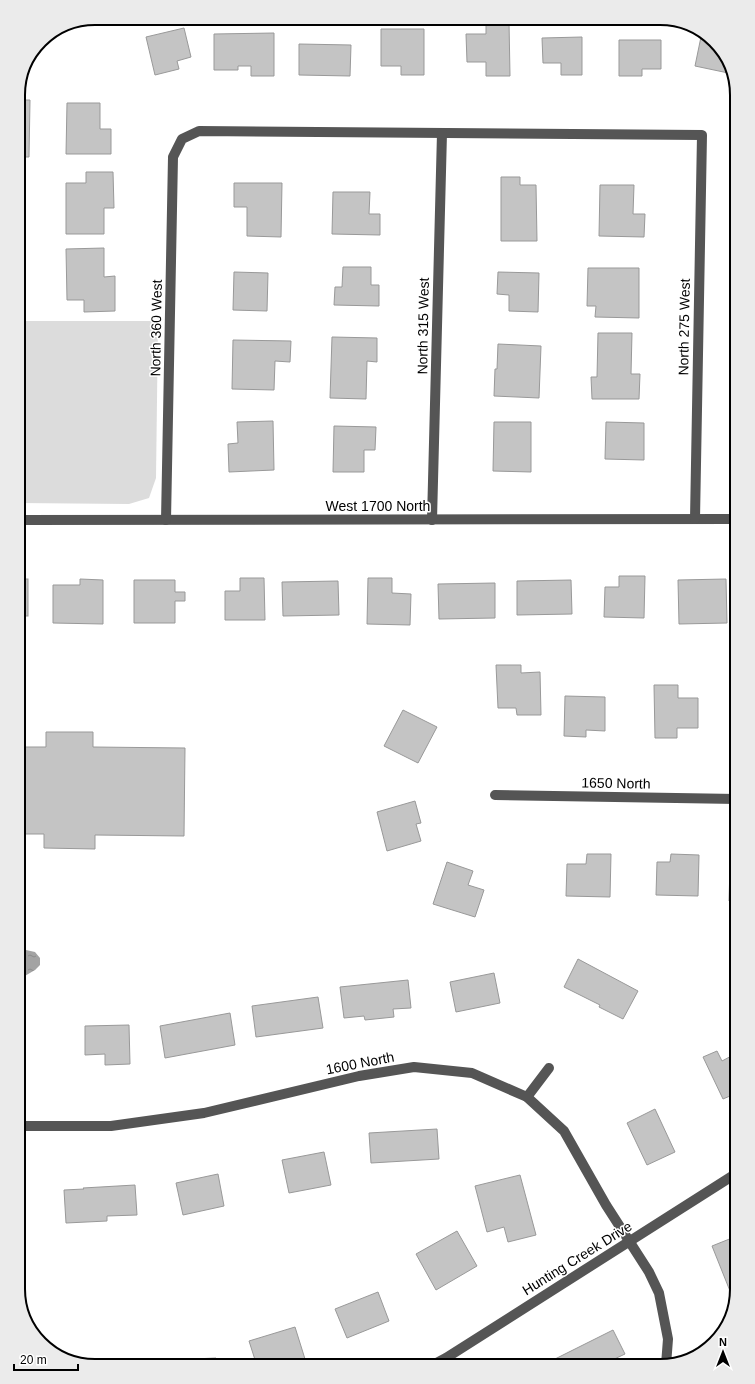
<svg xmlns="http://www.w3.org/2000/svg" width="755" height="1384" viewBox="0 0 755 1384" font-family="Helvetica,sans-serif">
<defs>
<pattern id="water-ripples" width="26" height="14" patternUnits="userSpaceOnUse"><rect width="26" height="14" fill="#a3a3a3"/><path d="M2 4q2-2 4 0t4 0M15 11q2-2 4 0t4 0" fill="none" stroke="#8b8b8b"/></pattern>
</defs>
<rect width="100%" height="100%" fill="#fff"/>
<path fill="#dcdcdc" d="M18,321H158L156,478L149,498L129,504L18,503Z"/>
<path fill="url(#water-ripples)" d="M18,943L26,950L35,952L40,958V965L35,970L18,980Z"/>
<g fill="#c4c4c4" stroke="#999">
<path d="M509,22L510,76H486V62H467L466,34H486V23Z"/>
<path d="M184,28L191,57L177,61L179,69L155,75L146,37Z"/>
<path d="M381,29H424V75H401V66H381Z"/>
<path d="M702,32L706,34L731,66L733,74L695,66Z"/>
<path d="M274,33V76H251V66H238V70H214V34Z"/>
<path d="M582,37V75H561V63H543L542,38Z"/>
<path d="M619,40H661V69H642V76H619Z"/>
<path d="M299,44L351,45L350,76L299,75Z"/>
<path d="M18,100H30L29,157H18Z"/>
<path d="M67,103H100V129H111V154H66Z"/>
<path d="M86,172H113L114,208H104V234H66V183H86Z"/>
<path d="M501,177H520V185H536L537,241H501Z"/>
<path d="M234,183H282L281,237L247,236V207H234Z"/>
<rect x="18" y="185" width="5" height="52"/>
<path d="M600,185H634L633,214H645L644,237L599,236Z"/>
<path d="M333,192H370L369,214H380V235L332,234Z"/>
<path d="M104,248V277L115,276V311L84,312V300H67L66,249Z"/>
<path d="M18,258L19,304H18Z"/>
<path d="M343,267H371V285H379V306L334,305L335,287H342Z"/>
<path d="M588,268H639V318L595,317L596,306H587Z"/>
<path d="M234,272L268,273L267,311L233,310Z"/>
<path d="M498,272L539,273L538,312L509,311V295L497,294Z"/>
<path d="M598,333H632L631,374H640L639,399H592L591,377H597Z"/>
<path d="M332,337L377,338V362L367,361L366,399L330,398Z"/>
<path d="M233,340L291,341L290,362L275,361L274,390L232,389Z"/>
<path d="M498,344L541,346L539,398L494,396L495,369H497Z"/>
<path d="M273,421L274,470L229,472L228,444L238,443L237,422Z"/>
<path d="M494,422H531V472L493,471Z"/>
<path d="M606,422L644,423V460L605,459Z"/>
<path d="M334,426L376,427L375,450H364V472H333Z"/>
<path d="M619,576H645L644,618L604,617L605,587H619Z"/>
<path d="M240,578H264L265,620H225V591H240Z"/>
<path d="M368,578H392V593L411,594L410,625L367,624Z"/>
<rect x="18" y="579" width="10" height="37"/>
<path d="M80,579L103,580V624L53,623V585H80Z"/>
<path d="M726,579L727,623L679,624L678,580Z"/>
<path d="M134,580H175V592H185V601H175V623H134Z"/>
<path d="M571,580L572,614L517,615V581Z"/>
<path d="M338,581L339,615L283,616L282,582Z"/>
<path d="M495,583V618L439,619L438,584Z"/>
<path d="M496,665H521V673L540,672L541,715H517L516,708H498Z"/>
<path d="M654,685H678V698H698V728H677V738H655Z"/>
<path d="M565,696L605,697V731L586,730V737L564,736Z"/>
<path d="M403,710L437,727L418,763L384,746Z"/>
<path d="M46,732H93V747L185,748L184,836L95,835V849L44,848V834H18V747H46Z"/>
<path d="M415,801L421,823L416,824L421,841L387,851L377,812Z"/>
<path d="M587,854H611L610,897L566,896L567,864H586Z"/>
<path d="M671,854L699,855L698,896L656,895L657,862H670Z"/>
<path d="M447,862L473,871L468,885L484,890L475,917L433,904Z"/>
<path d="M730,867H737V901H729Z"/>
<path d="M578,959L638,991L623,1019L599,1007L600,1005L564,987Z"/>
<path d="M494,973L500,1003L456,1012L450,982Z"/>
<path d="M408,980L411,1008L393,1009L394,1017L365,1020L364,1016L344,1018L340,987Z"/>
<path d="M318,997L323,1028L256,1037L252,1006Z"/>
<path d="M230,1013L235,1045L165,1058L160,1026Z"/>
<rect x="18" y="1025" width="5" height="42"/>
<path d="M129,1025L130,1064L105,1065V1054L85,1055V1026Z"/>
<path d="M717,1051L722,1061L737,1053V1093L723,1099L703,1057Z"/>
<path d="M655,1109L675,1152L647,1165L627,1123Z"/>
<path d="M437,1129L439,1159L371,1163L369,1133Z"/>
<path d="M324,1152L331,1185L289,1193L282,1160Z"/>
<path d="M218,1174L224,1206L183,1215L176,1183Z"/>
<path d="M520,1175L536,1235L508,1242L504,1227L487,1232L475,1186Z"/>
<path d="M135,1185L137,1215L107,1216V1221L66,1223L64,1190L84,1189L83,1188Z"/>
<path d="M457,1231L477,1266L436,1290L416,1254Z"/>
<path d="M737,1236V1289L735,1295L732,1296L712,1246Z"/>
<path d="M378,1292L389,1321L347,1338L335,1309Z"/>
<path d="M295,1327L305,1359L282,1366H257L249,1341Z"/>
<path d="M613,1330L625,1354L608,1362L610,1366H558L555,1359Z"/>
<path d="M216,1358V1366H171V1360Z"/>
</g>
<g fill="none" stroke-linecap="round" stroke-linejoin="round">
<g stroke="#555" stroke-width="10">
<path d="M18,520L737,519"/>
<path d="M166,520L173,157L182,139L199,131L702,135L695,519"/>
<path d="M432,520L442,133"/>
<path d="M495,795L737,799"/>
<path d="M527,1097L549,1068"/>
<path d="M18,1126H111L204,1113L359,1076L414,1067L472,1073L527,1097L564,1131L606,1205L649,1272L659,1293L668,1339L666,1365"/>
<path d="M431,1366L446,1358L737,1173"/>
</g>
</g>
<g text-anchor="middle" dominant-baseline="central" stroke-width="3" stroke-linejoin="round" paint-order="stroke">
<g font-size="14" fill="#000" stroke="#fff">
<text transform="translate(423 326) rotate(-89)">North 315 West</text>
<text transform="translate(684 327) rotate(-89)">North 275 West</text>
<text transform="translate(156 328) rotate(-89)">North 360 West</text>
<text x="378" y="506">West 1700 North</text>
<text transform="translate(616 783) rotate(1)">1650 North</text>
<text transform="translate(360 1063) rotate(-11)">1600 North</text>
<text transform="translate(577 1258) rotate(-32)">Hunting Creek Drive</text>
</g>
</g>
<path d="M0 0H755V1384H0ZM95 25H660A70 70 0 0 1 730 95V1289A70 70 0 0 1 660 1359H95A70 70 0 0 1 25 1289V95A70 70 0 0 1 95 25Z" fill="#ebebeb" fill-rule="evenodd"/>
<path fill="none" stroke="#000" stroke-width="2" d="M95 25H660A70 70 0 0 1 730 95V1289A70 70 0 0 1 660 1359H95A70 70 0 0 1 25 1289V95A70 70 0 0 1 95 25Z"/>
<g transform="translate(723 1352)" stroke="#ffffff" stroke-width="3" paint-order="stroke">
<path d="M0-3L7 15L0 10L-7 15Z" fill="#000000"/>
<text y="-6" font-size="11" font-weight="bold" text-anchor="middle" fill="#000000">N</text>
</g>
<path d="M14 1364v6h64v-6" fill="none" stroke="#000000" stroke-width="2"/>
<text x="20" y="1364" font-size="12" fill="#000000" stroke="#ffffff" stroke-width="3" paint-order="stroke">20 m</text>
</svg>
